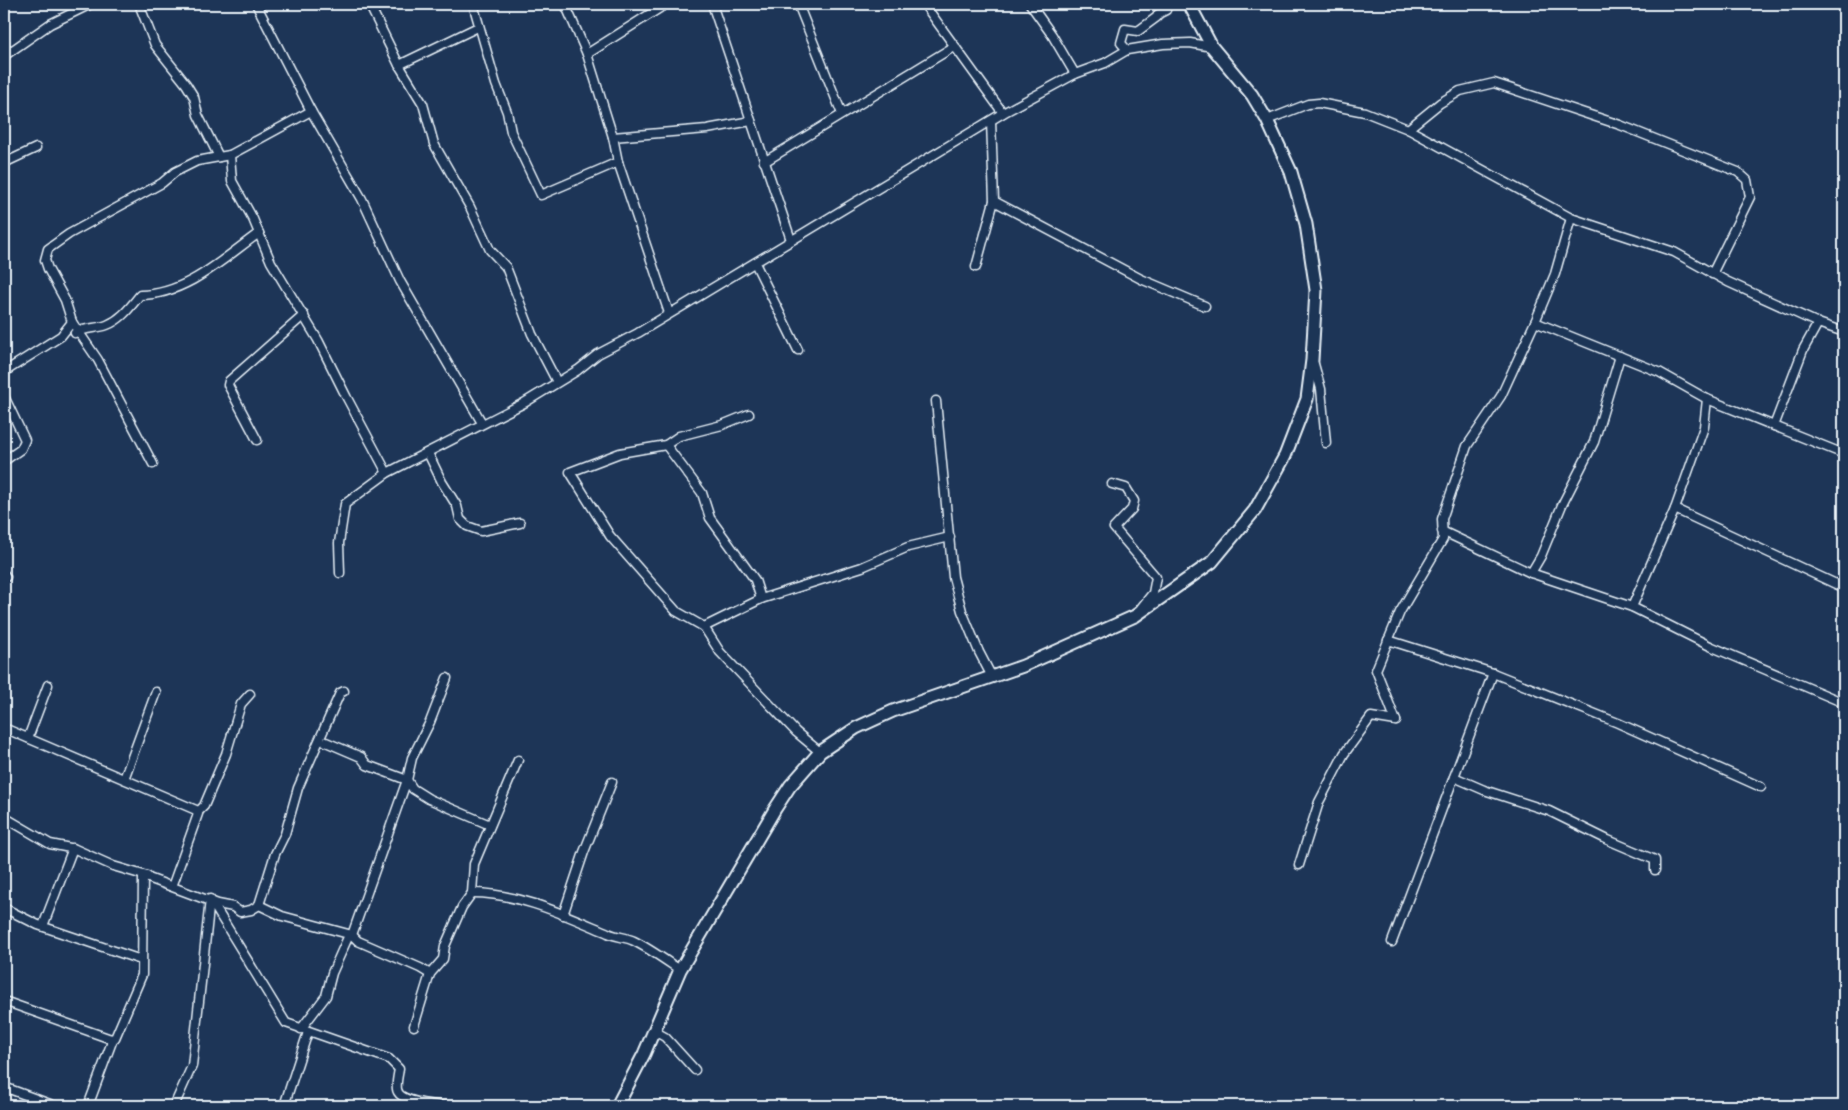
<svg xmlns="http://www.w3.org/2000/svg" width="1848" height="1110" viewBox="0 0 1848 1110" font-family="'Architects Daughter',sans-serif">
<rect width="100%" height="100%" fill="#1d3557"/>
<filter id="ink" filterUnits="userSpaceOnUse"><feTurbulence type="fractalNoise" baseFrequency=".02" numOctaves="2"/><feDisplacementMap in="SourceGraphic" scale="10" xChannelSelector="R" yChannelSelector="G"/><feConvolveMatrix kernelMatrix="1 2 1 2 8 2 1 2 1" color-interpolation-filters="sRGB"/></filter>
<g filter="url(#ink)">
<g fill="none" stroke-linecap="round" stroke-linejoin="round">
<defs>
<g id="street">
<path d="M139,4L155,45L186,84L194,97L198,115L219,157"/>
<path d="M256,4L311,111L362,199L400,281L482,423"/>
<path d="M369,4L399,65L423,104L434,144L470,207L490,250L506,267L532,334L557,382"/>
<path d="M473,4L496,84L507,112L511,132L541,195L618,162"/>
<path d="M565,4L587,54L613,137L618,162L669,313"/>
<path d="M712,4L791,240"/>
<path d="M798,4L842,114"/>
<path d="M924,4L1003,113"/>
<path d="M1030,4L1052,35L1075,74"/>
<path d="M1127,50L1121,43L1125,29L1138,31L1157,17L1158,14L1166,10"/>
<path d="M587,54L666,4"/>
<path d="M4,56L50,24L91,4"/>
<path d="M399,65L478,27"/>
<path d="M1267,120L1308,104L1319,103L1365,112L1408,129L1571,218L1674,252L1728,282L1818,323L1844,332"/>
<path d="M1408,129L1440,103L1460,91L1494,83L1620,125L1738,172L1747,180L1750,197L1712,274"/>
<path d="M613,137L707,129L751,121"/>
<path d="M230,155L232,181L253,219L271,262L318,340L347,398L387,473"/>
<path d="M764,162L955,46"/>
<path d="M4,163L36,148"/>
<path d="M994,201L1141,279L1205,306"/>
<path d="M755,263L798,350"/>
<path d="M976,267L994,201L991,121"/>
<path d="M1535,322L1659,372L1707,399L1844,454"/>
<path d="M75,333C86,327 97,329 107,325C122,319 130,307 140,295C186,295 224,258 259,233"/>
<path d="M1314,364L1321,389L1326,443"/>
<path d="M4,372L61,336L72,322"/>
<path d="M4,396L25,440L21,449L4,461"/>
<path d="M936,401L953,577L962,611L979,652L992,677"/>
<path d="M749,414L722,425L679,436L666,445L620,453L570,472L610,536L676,611L704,627L720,652L796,732L820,752"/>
<path d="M1774,426L1803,350L1818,323"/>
<path d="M257,440L228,385L229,381L304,315"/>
<path d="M666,445L702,493L710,518L755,580L761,599"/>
<path d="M428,453L442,482L457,506L460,519L467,526L481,531L520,523"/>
<path d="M153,464L98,360L72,322L65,300L48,269L45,260L48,249L69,234L162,183L175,172L197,161L230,155L311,111"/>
<path d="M1112,484L1126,488L1134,501L1132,509L1114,528L1156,577L1153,593L1141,608"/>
<path d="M1675,509L1838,585"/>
<path d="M1442,531L1531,573L1632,607L1710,646L1844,703"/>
<path d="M340,573L339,543L345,504L387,473L524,403L578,370L598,354L638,333L1003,113L1075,74L1105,63L1127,50L1163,44L1190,43L1212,47"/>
<path d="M1531,573L1541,556L1562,505L1594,442L1620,356"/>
<path d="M4,574L6,577H4"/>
<path d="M1632,607L1675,509L1704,427L1707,399"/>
<path d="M704,627L761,599L862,567L908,547L950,537"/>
<path d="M1388,640L1493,673L1618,723L1761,787"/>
<path d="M1396,721L1376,670L1400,612L1443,539L1442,519L1467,446L1501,396L1535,322L1555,274L1571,218"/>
<path d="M4,728L196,810L198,814L173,884"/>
<path d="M28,738L48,685"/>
<path d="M326,742L361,757L367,765L407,780L413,789L429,799L490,825"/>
<path d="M1454,777L1484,790L1549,811L1608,840L1655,860V870"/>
<path d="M124,779L156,692"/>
<path d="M198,812L204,806L226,754L241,704L250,694"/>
<path d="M4,817L50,844L75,849L113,866L147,876"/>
<path d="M1299,865L1319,802L1344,754L1371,717L1396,721"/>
<path d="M143,876L218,904L233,907L240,912L251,910L259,905L282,916L352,935L358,941L420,968L430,974"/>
<path d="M472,893C519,893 565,915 608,933C616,937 626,937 634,941C650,949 665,960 680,970"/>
<path d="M259,905L275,854L285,834L298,788L340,693L344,691"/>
<path d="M4,908L38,925L141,960V956"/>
<path d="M563,915L584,852L612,782"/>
<path d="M43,926L73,848"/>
<path d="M352,935L407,780L412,758L430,722L447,678"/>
<path d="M1392,942L1493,673"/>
<path d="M4,1001L111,1039L115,1038L142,975L143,876"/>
<path d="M414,1026L430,974L443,959L445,946L462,907L472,893L474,864L518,760"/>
<path d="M301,1029L326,996L332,973L349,935"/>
<path d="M654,1031L665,1037L695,1070"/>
<path d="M4,1087L55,1106"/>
<path d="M88,1106L113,1039"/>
<path d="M174,1106L192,1066L210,899L286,1023L389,1059L399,1069C398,1075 396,1083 397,1089C398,1102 435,1105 446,1106"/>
<path d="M284,1106L308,1032"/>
</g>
<path id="primary" d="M617,1106L644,1054L680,970L775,809L790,786L820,752L856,728L893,711L1023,666L1135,616L1212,562L1255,510L1285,456L1307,399L1312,360L1316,290L1306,224L1291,172L1267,120L1252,95L1212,47L1189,4"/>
</defs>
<use href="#street" stroke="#e8f1f8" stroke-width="11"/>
<use href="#primary" stroke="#e8f1f8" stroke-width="15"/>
<use href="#street" stroke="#1d3557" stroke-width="8"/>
<use href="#primary" stroke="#1d3557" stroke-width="11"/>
</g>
</g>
<rect width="1848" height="1110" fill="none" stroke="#1d3557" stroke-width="20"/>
<rect x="10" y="10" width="1828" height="1090" fill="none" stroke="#e8f1f8" stroke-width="2" filter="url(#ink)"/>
</svg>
